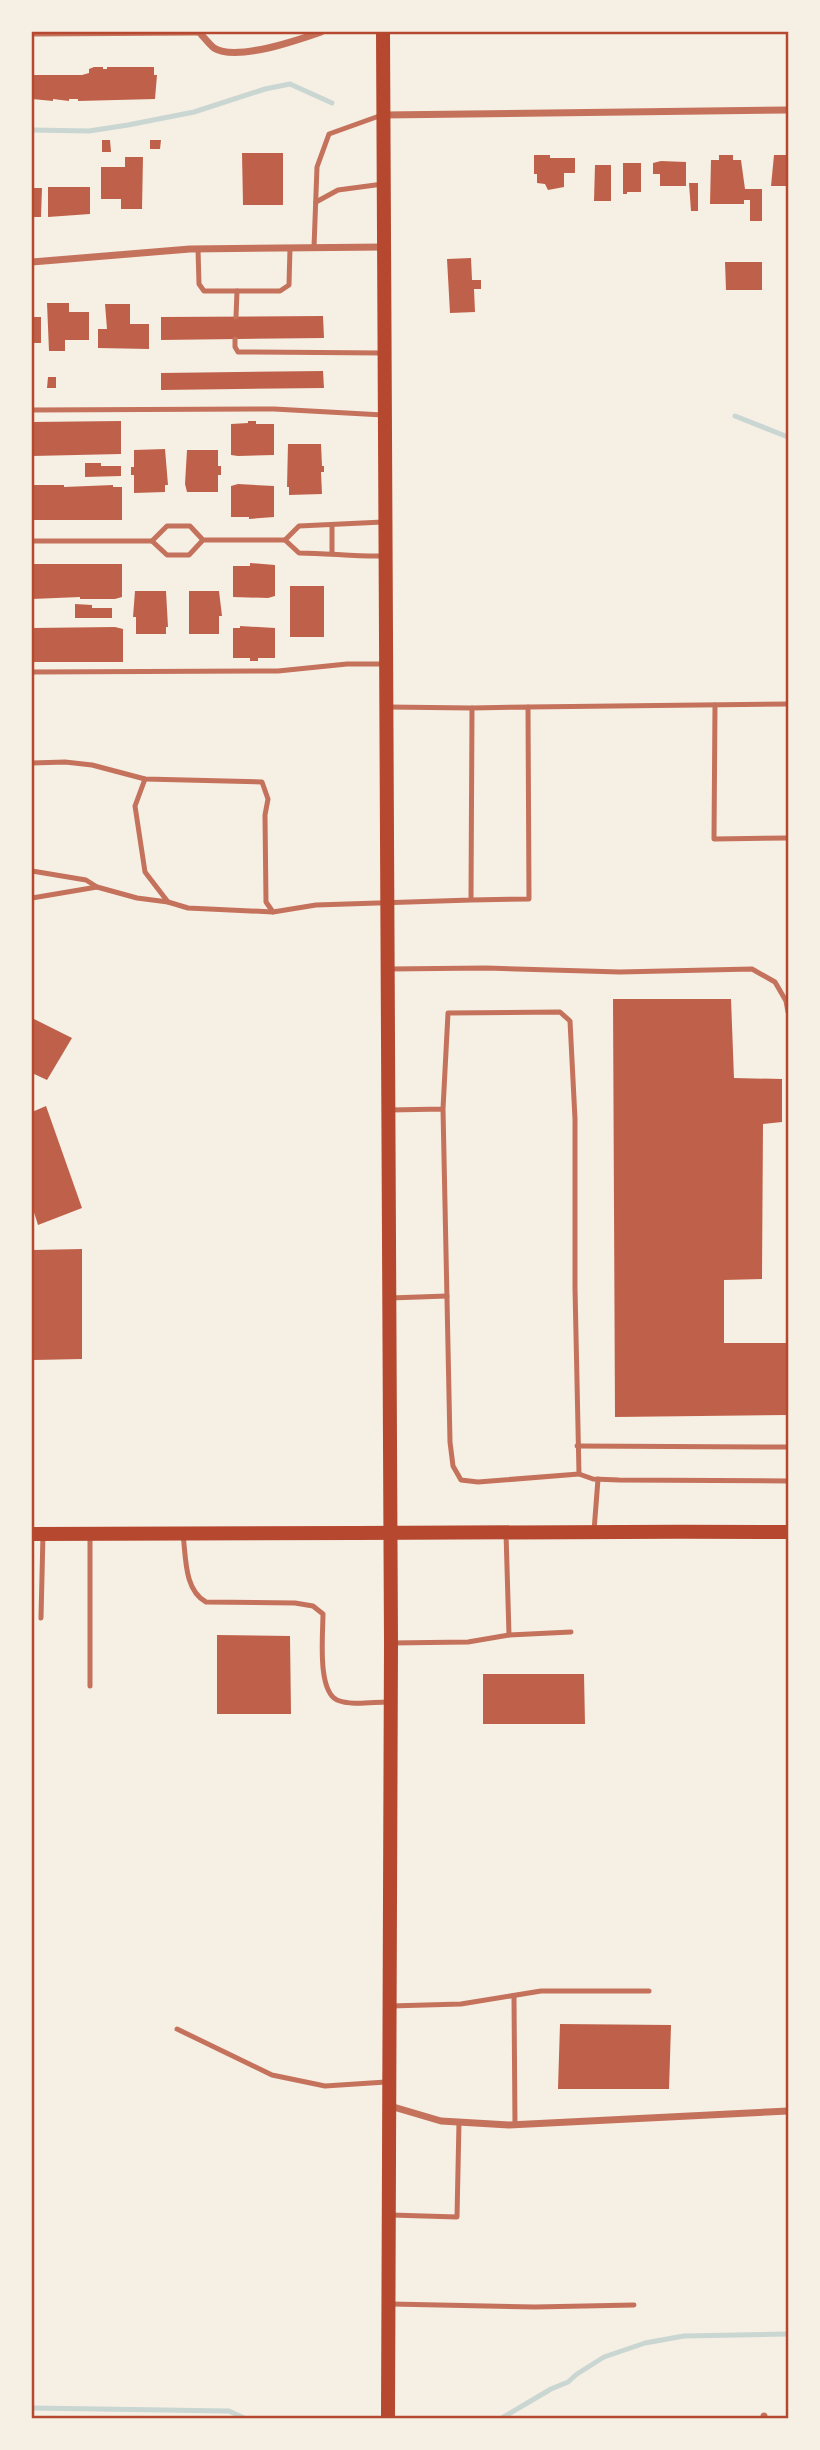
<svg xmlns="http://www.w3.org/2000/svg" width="820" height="2450" viewBox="0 0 820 2450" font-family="Rubik,sans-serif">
<rect width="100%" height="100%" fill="#f6efe4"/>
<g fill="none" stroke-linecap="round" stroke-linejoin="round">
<g stroke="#c9d6d2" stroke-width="5">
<path d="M32,130L89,131L128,125L194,112L265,89L290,84L332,103"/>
<path d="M735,416L788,437"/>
<path d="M32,2408L229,2411L244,2418"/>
<path d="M502,2418L551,2389L568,2382L577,2374L604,2357L645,2343L684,2336L788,2334"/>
</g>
</g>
<g fill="#bf614a">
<path d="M94,67H103V69H107V67H154V75H157L155,99L78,101V99H69V101L53,99V101L32,99V75H82L89,73V69Z"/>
<path d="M102,140H110L111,152H102Z"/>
<path d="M150,140H161L160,149H150Z"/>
<path d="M242,153H283V205H243Z"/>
<path d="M534,155H550V158H575V173H564V187L548,190L545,184L537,183V174H534Z"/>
<path d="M719,155H733V160H741L745,189H762V221H750V200H744V204H710L711,160H719Z"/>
<path d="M774,155H788V186H771Z"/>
<path d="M125,157H143L142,209H121V199H101V167H125Z"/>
<path d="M661,161L686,162V186H660V174H653V163Z"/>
<path d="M623,163H641V192H627V194H623Z"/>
<path d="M595,165H611V201H594Z"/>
<path d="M689,183H698V211H691Z"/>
<path d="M48,187H90V214L48,217Z"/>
<path d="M32,188H42L41,217H32Z"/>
<path d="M471,258L472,280H481V289H474L475,312L450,313L447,259Z"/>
<path d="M725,262H762V290H726Z"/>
<path d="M47,303H69V312H89V340H65V351H49Z"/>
<path d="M105,304H130V324H149V349L98,348V329H107Z"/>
<path d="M323,316L324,338L161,340V317Z"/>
<rect x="32" y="317" width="9" height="26"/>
<path d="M323,371L324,388L161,390V373Z"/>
<path d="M48,377H56V388H47Z"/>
<path d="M121,421V454L32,456V422Z"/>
<path d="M248,421H256V424H274V455L238,456L231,455V424L248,423Z"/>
<path d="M288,444H321L322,466H324V472H321L322,494L289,495V487H287Z"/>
<path d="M165,449L168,485H165V492L134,493V475H131V467H134V450Z"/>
<path d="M187,450H218V466H221V475H218V492H187L185,484Z"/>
<path d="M85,463H101V466H121V476L85,477Z"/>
<path d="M238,484L274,486V517L249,519V517H231V486Z"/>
<path d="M32,485H64V487L113,485V487H122V520H32Z"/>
<path d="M250,563L275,565V596L268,598L233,597V566H250Z"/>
<path d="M32,564H122V597L115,599H80V597L32,599Z"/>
<rect x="290" y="586" width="34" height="51"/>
<path d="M135,591H166L168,627H166V634H136V617H133Z"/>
<path d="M189,591H219L222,616H219V634H189Z"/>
<path d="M75,604L92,605V608H112V618H75Z"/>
<path d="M240,626L275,628V658H258V661H250V658H233V628H240Z"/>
<path d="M115,627L123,629V662H32V628Z"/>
<path d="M613,999H731L734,1078L782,1079V1122L763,1124L762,1279L724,1280V1343H788V1415L615,1417Z"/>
<path d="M32,1018L72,1038L47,1080L32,1073Z"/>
<path d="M46,1106L82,1208L38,1225L32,1206V1112Z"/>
<path d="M82,1249V1359L34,1360L33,1250Z"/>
<path d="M217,1635L290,1636L291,1714H217Z"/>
<path d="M483,1674H584L585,1724H483Z"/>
<path d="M560,2024L671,2025L669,2089H558Z"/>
</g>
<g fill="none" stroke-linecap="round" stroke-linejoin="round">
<g stroke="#c5725c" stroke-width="5">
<path d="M316,202L338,190L383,184"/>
<path d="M314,247L317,167L329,134L382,115"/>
<path d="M198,249L199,284L204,291H280L289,285L290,248"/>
<path d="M236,317L237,291"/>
<path d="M235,339V347L238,352L383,353"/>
<path d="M32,410L274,409L383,415"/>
<path d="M383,522L299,526L285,540L299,553C328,553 356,557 385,556"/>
<path d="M332,526V553"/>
<path d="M203,540L190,526H167L152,541L167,555H189L203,540H285"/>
<path d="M32,541H152"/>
<path d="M32,672L278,671L347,664H385"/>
<path d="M715,705L714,839L788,838"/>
<path d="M388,707L472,708"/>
<path d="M528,707L788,704"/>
<path d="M32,763L65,762L92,765L145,779L262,782L268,799L265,815L266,902L273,912L316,905L471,900L472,708L528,707L529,899L471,900"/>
<path d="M145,779L135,806L145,872L168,902L188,908L273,912"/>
<path d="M32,871L86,880L97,887"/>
<path d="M32,898L97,887L137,898L168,902"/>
<path d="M389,969L486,968L620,972L752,969L775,982L786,1001L788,1012"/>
<path d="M390,1110L443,1109L448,1013L560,1012L570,1021L575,1119V1288L579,1474L478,1482L461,1480L453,1466L450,1442L443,1109"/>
<path d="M390,1298L447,1296"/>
<path d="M577,1446L788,1447"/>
<path d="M579,1474L593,1479L619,1480L788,1481"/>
<path d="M594,1531L598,1479"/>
<path d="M506,1533L509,1635"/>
<path d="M183,1534C186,1557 184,1590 206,1602L295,1603L313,1606L323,1614C323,1634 317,1690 337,1700C351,1706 373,1702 388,1702"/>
<path d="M41,1618L43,1534"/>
<path d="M391,1643L468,1642L509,1635L571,1632"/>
<path d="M90,1686V1534"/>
<path d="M514,1997L515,2125"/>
<path d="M390,2006L461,2004L541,1991H649"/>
<path d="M177,2029L272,2075L325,2086L386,2082"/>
<path d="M391,2215L457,2217L459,2122"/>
<path d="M391,2304L535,2307L634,2305"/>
</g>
<g stroke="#c5725c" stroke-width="7">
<path d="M199,32C203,36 209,44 214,48C236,62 298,40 321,32"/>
<path d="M32,33L199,32"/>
<path d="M384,115L788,110"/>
<path d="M32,262L190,249L384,247"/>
<path d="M390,2106L441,2121L509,2125L788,2111"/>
<path d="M764,2416V2418"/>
</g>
<g stroke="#b5482f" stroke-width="14">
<path d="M383,32L391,1643L388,2418"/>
<path d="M32,1534C284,1534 536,1531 788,1532"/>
</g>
</g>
<rect width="820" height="2450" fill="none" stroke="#f6efe4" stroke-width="66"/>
<rect x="33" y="33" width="754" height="2384" fill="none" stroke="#b5482f" stroke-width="2.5"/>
</svg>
